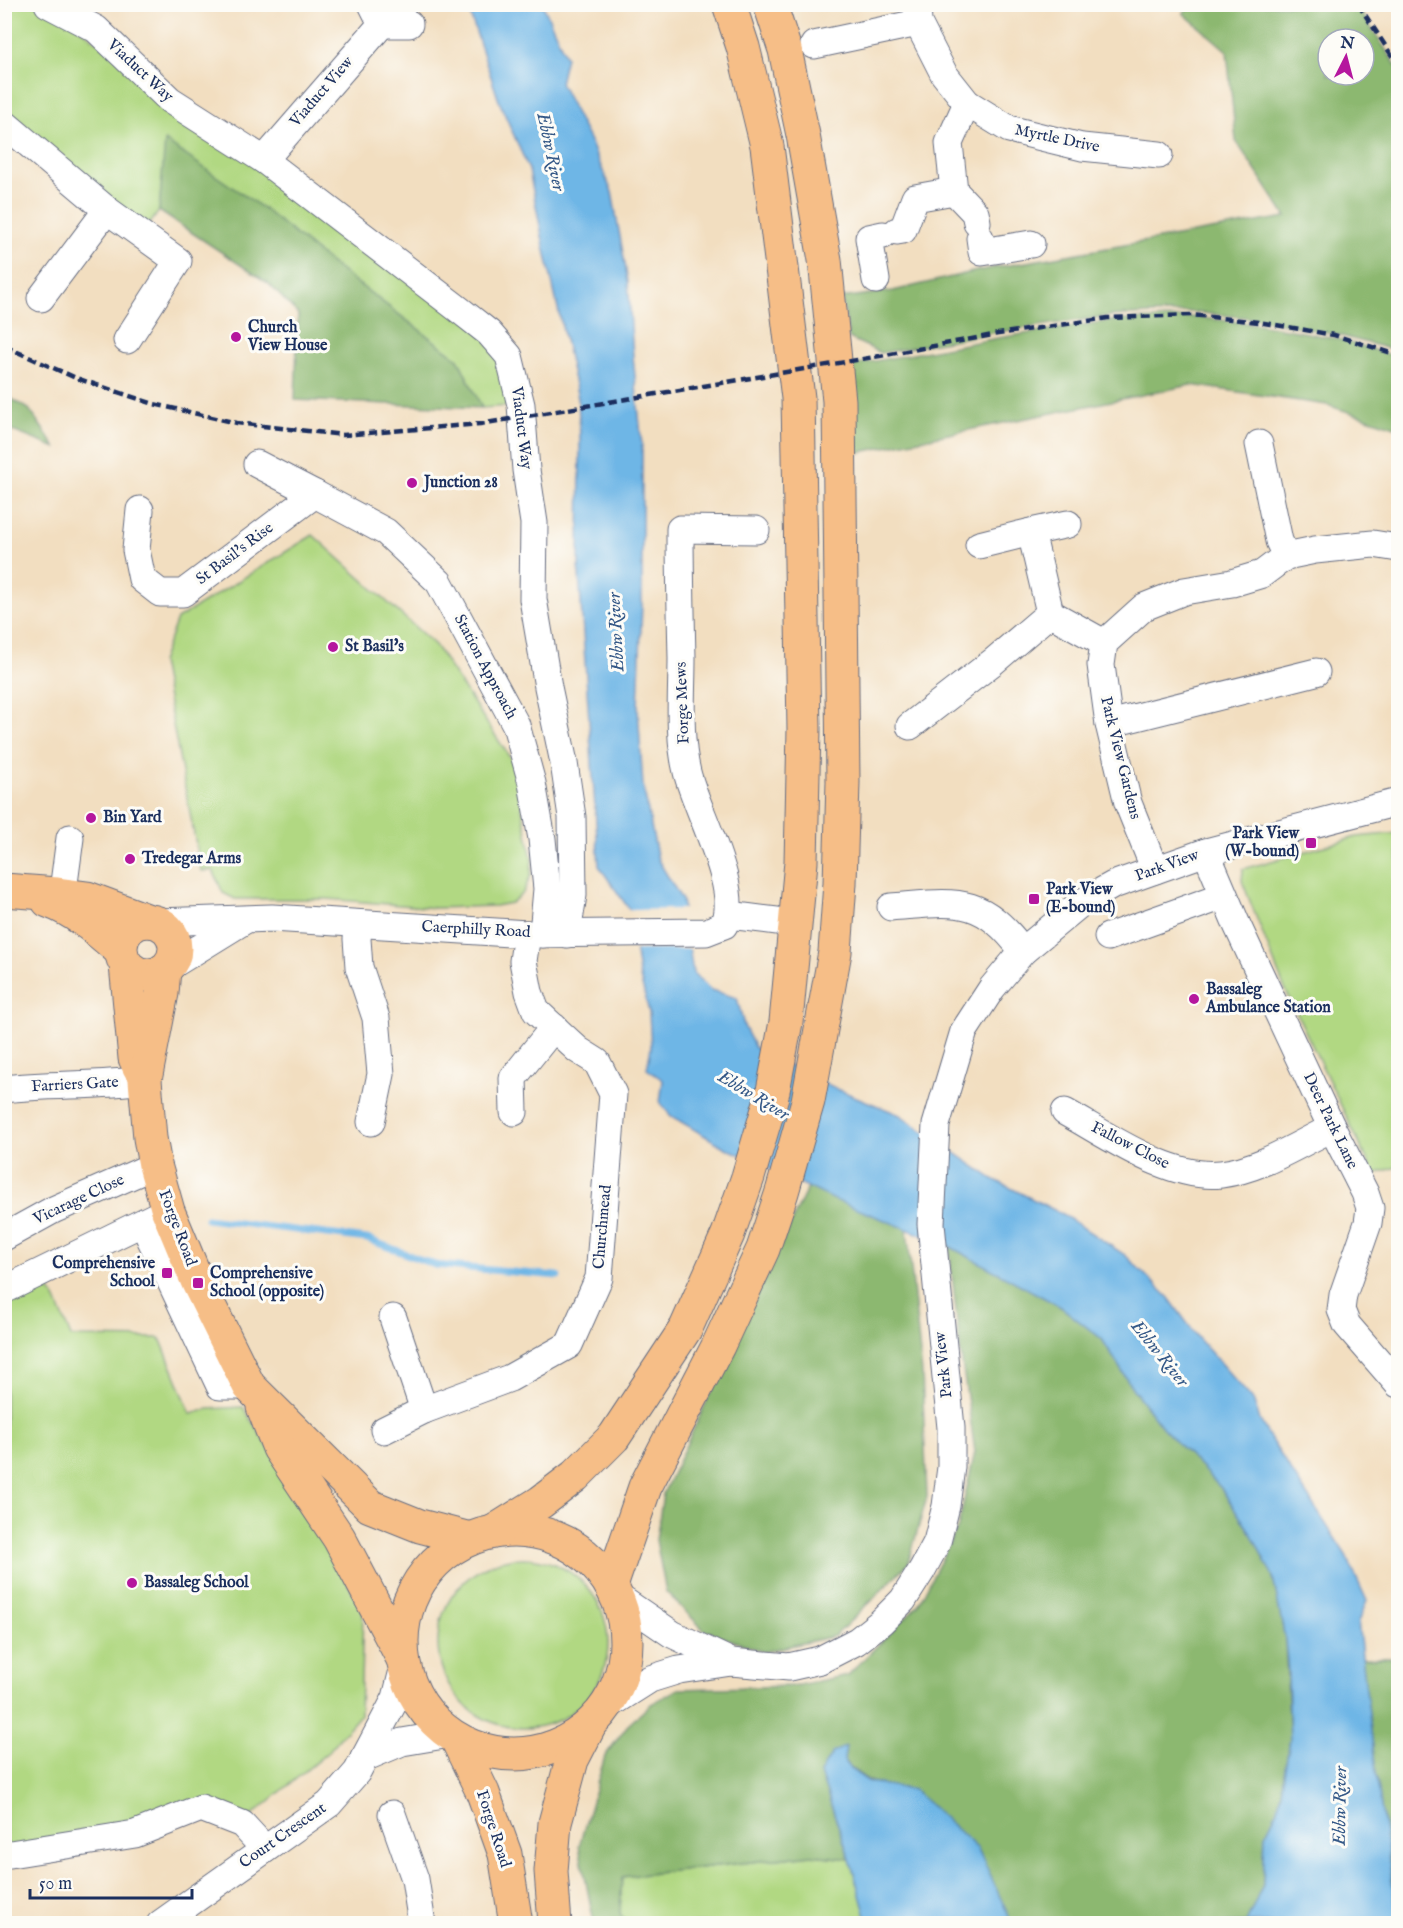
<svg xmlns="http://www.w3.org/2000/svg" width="1403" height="1928" viewBox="0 0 1403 1928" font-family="'IM FELL English',serif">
<rect width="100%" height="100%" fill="#fdfcf7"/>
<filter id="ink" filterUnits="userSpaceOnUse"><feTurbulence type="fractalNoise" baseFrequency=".0167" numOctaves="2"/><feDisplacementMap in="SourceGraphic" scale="12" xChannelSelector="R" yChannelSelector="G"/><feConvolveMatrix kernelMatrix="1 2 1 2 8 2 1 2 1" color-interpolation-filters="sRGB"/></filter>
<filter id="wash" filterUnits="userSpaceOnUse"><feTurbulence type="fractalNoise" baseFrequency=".008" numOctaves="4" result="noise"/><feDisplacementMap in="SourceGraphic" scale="24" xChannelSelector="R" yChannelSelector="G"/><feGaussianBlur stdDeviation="1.35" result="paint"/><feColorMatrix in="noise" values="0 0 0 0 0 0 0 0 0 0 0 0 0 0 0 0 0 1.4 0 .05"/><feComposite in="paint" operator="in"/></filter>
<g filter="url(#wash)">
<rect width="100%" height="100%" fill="#f2dec0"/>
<g fill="#b1d882" stroke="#668470" stroke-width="1.5">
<path d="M5,5H48L489,333L521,405L482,408L458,359L332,264L264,209L166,142L159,211L143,234L5,123Z"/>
<path d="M313,535L435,645L513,762L532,859L531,875L523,893L511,903L495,906L436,908L328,899H235L223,893L213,870L201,871L161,662L177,619Z"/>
<path d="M1398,833V1170L1397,1167L1374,1174L1283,985L1242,881L1243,869L1356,837Z"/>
<path d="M40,1273L56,1300L71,1337L160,1338L191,1414L208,1409L243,1407L313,1518L363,1612L360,1715L328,1752L242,1824L201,1808L5,1855V1290Z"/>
<circle cx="523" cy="1643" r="85"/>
<path d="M811,1855L850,1859L868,1923L626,1924L620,1914L621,1877Z"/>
</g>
<g fill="#8cb870" stroke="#547467" stroke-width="1.5" fill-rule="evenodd">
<path d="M1192,5H1356L1398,68V351L1334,334L1260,319L1192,312L1109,316L998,332L881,353L849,338L842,298L893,291L981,270L1286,217L1236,141L1227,51L1183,13ZM1328,39H1364V75H1328Z"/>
<path d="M165,141L264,209L332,264L458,359L482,408L295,400L298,314L268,283L159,211Z"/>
<path d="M1192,317L1259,324L1334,338L1398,357V428L1327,405L1191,385L850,454L848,366L998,338L1108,321Z"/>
<path d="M5,395L29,409L56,448L5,428Z"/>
<path d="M808,1187L907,1229L922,1373L927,1497L908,1564L835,1636L763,1652L704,1630L666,1592L656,1540L663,1494Z"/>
<path d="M949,1246L1061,1307L1102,1339L1133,1389L1163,1428L1221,1488L1252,1535L1273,1577L1285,1639L1290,1740L1278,1809L1265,1835L1263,1885L1246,1923H1010L914,1790C881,1784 868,1787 844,1760L845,1747L820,1773L850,1859L811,1855L622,1877L620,1913L626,1923H594L579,1846L605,1756L627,1726L651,1704L678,1689L794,1686L848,1675L918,1605L958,1527L975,1452L960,1348Z"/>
<path d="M1362,1658H1395L1398,1674V1916L1376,1772Z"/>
</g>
<g fill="#6eb6e6" stroke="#4472a2" stroke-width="1.5">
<path d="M467,5H543L566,57L560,83L590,141L612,192L628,281L633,356L642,446V602L638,709L643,786L658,860L682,900L693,973L711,990L737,998L744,1026L755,1048L837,1089L900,1115L993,1179L1062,1214L1125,1255L1169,1298L1198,1338L1253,1400L1260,1420L1273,1443L1346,1555L1367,1601L1358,1622L1376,1772L1398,1923H1246L1263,1885L1265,1835L1278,1809L1290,1740L1288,1672L1285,1639L1273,1577L1252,1535L1221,1488L1163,1428L1133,1389L1102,1339L1061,1307L949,1246L835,1200L724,1147L671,1116L660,1103L663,1080L647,1069L651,1048L649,1012L639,973L629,909L599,866L579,574L580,438L578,398L544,246L529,170L499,101Z"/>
<path d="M846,1746L844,1760L853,1771L869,1782L914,1790L978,1849L1012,1923H868L850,1859L820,1773L832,1753Z"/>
</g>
<path fill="#f2dec0" d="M686,909L692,949L633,950L625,910Z"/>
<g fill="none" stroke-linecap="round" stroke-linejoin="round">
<path stroke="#6eb6e6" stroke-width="7" d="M207,1219L367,1239L435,1265L558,1276"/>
</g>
</g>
<g filter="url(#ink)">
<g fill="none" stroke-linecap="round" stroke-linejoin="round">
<defs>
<g id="minor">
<path d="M48,4L96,29L170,100L264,160L461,311L489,333L509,356L521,405L526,470L534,523L533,599L548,687L564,763L572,817L573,895L567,934"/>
<path d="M917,4L918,23L944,74L967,103L1009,129L1082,147L1159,155"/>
<path d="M382,24H409"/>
<path d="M814,45L918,23"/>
<path d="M4,123L107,210L178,261L127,340"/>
<path d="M264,160L382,24L372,4"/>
<path d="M954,191L949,143L967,103"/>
<path d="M954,191L975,213L977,222"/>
<path d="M897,231L903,230L915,198L954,191"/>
<path d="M980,238L982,252L1031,244"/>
<path d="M876,280L869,238L883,235"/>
<path d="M41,298L107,210"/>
<path d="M1259,444L1279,541L1286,556"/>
<path d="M257,464L315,494"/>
<path d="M140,510L136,550L142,579L160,593H183L315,494L386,532L439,582L516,725L532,783L542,839L547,889L543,934"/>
<path d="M1031,532L1068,524"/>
<path d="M979,545L1031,532L1050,613L1104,643"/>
<path d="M1109,724L1316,672"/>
<path d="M910,726L994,661L1050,613"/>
<path d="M1206,852L1237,925L1332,1128L1365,1193L1370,1208L1368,1223L1343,1295L1341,1310L1347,1325L1398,1384"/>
<path d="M1155,870L1128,803L1109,724L1101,665L1104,643L1144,607L1184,591L1232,583L1262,574L1286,556L1315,550L1373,544L1398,548"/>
<path d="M61,906L70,838"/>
<path d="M891,907C956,902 980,894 1023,951"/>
<path d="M729,915L785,922L794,937"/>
<path d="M158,922L272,918L527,934L706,932L724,925C742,890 696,810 687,772C678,735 682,696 682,658C681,615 680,572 680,529L756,530"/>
<path d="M359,924L357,939L359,967L376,1018L381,1074L371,1122"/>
<path d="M1108,937L1223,896"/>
<path d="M164,970L245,920"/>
<path d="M4,1089C51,1084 98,1086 145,1080"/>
<path d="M514,1112L513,1078L554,1027"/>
<path d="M1065,1112C1109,1136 1170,1180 1221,1174C1261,1169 1297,1145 1332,1128"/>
<path d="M143,1223L220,1386H249"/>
<path d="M4,1237L53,1210L155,1165"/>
<path d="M4,1290L160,1214"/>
<path d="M393,1318L424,1410"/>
<path d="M384,1430L424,1410L510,1378L569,1345L599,1278L613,1094L597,1062L578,1050L536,1011L529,992L523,961L527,934"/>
<path d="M615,1595L672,1634L731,1662"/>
<path d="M606,1707L650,1679L679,1670L731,1662L789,1667L820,1660L857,1641L881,1622L903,1600L922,1570L937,1542L946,1506L951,1467V1428L931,1224L936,1125L964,1031L992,988L1023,951L1081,903L1113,885L1206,852L1398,802"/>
<path d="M364,1758L402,1742L450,1734"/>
<path d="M392,1814L415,1879L422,1924"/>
<path d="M4,1855L135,1834L201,1808L242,1824L265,1849"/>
<path d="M160,1924L329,1804L357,1772L396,1698L404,1666"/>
</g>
<g id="major">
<path d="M4,890L57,894L87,898L149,921"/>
<path d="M48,901C76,911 98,931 120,950"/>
<circle cx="148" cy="948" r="27"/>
<path d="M126,965L135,1058L139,1067"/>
<path d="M164,970L162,993L145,1080L150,1138L155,1165L168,1211L198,1283L249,1386L370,1506L420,1526L470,1539"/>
<path d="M263,1407L279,1448L339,1538L402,1657"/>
<circle cx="514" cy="1642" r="112"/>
<path d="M493,1532L541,1502L575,1476L614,1437L686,1328L728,1234L748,1177L772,1096L786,1022L801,862L804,729L798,398L767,146L743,47L729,4"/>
<path d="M611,1586L645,1487L718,1346L763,1249L782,1192L808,1101L835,952L840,883L843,782L839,401L825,260L803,135L785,50L770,4"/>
<path d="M457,1739L483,1793L505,1854L516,1924"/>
<path d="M555,1924L551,1871L555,1823L572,1760L590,1725"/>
</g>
</defs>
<use href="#minor" stroke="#666c80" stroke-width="29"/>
<use href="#major" stroke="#666c80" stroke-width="35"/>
<use href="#minor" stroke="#fff" stroke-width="27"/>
<use href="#major" stroke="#f6be87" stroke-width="33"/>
<g stroke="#1b2f5e" stroke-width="4.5" stroke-dasharray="9 4.5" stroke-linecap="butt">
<path d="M1358,4L1398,65"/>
<path d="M4,346L76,378L154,404L237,423L343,435L480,424L880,356L998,334L1108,318L1192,315L1259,322L1334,335L1398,355"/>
</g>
</g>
</g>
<g fill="#b5179e" stroke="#fdfcf7" stroke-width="2">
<circle cx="236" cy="337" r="6"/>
<circle cx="412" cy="483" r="6"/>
<circle cx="333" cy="647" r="6"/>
<circle cx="91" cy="818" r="6"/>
<rect x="1305" y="837" width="12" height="12" rx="3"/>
<circle cx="130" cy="859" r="6"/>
<rect x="1028" y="893" width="12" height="12" rx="3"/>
<circle cx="1194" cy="999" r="6"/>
<rect x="161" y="1267" width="12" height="12" rx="3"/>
<rect x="192" y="1277" width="12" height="12" rx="3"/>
<circle cx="132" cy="1583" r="6"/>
</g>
<g text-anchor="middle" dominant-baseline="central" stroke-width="6" stroke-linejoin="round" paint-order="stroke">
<g font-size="16" fill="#1b2f5e" stroke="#fdfcf7">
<text transform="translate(140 71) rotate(43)">Viaduct Way</text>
<text transform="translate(322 92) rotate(-49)">Viaduct View</text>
<text transform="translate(1057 139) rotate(12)">Myrtle Drive</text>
<text transform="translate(521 428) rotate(83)">Viaduct Way</text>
<text transform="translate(235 554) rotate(-37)">St Basil's Rise</text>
<text transform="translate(485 667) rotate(62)">Station Approach</text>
<text transform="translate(683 703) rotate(-92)">Forge Mews</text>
<text transform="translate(1120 758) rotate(76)">Park View Gardens</text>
<text transform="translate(1167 866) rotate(-20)">Park View</text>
<text transform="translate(476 930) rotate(3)">Caerphilly Road</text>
<text transform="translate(75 1085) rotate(-3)">Farriers Gate</text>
<text transform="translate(1330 1121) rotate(64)">Deer Park Lane</text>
<text transform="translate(1130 1146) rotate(27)">Fallow Close</text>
<text transform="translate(79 1200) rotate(-25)">Vicarage Close</text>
<text transform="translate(603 1227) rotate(-85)">Churchmead</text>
<text transform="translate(177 1228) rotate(69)">Forge Road</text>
<text transform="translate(944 1365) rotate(-96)">Park View</text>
<text transform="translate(493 1829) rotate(72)">Forge Road</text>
<text transform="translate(283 1836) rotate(-35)">Court Crescent</text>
</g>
<g font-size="16" font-weight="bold" fill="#1b2f5e" stroke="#fdfcf7" text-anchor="start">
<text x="248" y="328">Church<tspan x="248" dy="18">View House</tspan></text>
<text x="424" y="483">Junction 28</text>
<text x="345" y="647">St Basil's</text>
<text x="103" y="818">Bin Yard</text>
<text x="1299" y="834" text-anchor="end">Park View<tspan x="1299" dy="18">(W-bound)</tspan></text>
<text x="142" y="859">Tredegar Arms</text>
<text x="1046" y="890">Park View<tspan x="1046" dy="18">(E-bound)</tspan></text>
<text x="1206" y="990">Bassaleg<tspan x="1206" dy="18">Ambulance Station</tspan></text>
<text x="155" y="1264" text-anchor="end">Comprehensive<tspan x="155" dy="18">School</tspan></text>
<text x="210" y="1274">Comprehensive<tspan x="210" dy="18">School (opposite)</tspan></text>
<text x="144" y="1583">Bassaleg School</text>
</g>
<g font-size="18" font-style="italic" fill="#345887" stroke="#fdfcf7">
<text transform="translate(550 152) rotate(78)">Ebbw River</text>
<text transform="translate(617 632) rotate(-93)">Ebbw River</text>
<text transform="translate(753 1096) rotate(31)">Ebbw River</text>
<text transform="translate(1159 1354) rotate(51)">Ebbw River</text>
<text transform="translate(1341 1806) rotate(-89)">Ebbw River</text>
</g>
</g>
<rect width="1403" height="1928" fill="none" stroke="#fdfcf7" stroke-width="24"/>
<g transform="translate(1346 57) rotate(6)"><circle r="28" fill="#fdfcf7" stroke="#a3aaba" stroke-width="1.5"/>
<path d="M0-4.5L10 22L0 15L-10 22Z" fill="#b5179e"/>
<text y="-9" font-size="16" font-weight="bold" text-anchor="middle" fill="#1b2f5e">N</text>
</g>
<path d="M30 1889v9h162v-9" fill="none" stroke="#1b2f5e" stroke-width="3"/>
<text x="39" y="1889" font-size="18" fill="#1b2f5e" stroke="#fdfcf7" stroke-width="4.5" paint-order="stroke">50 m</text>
</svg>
